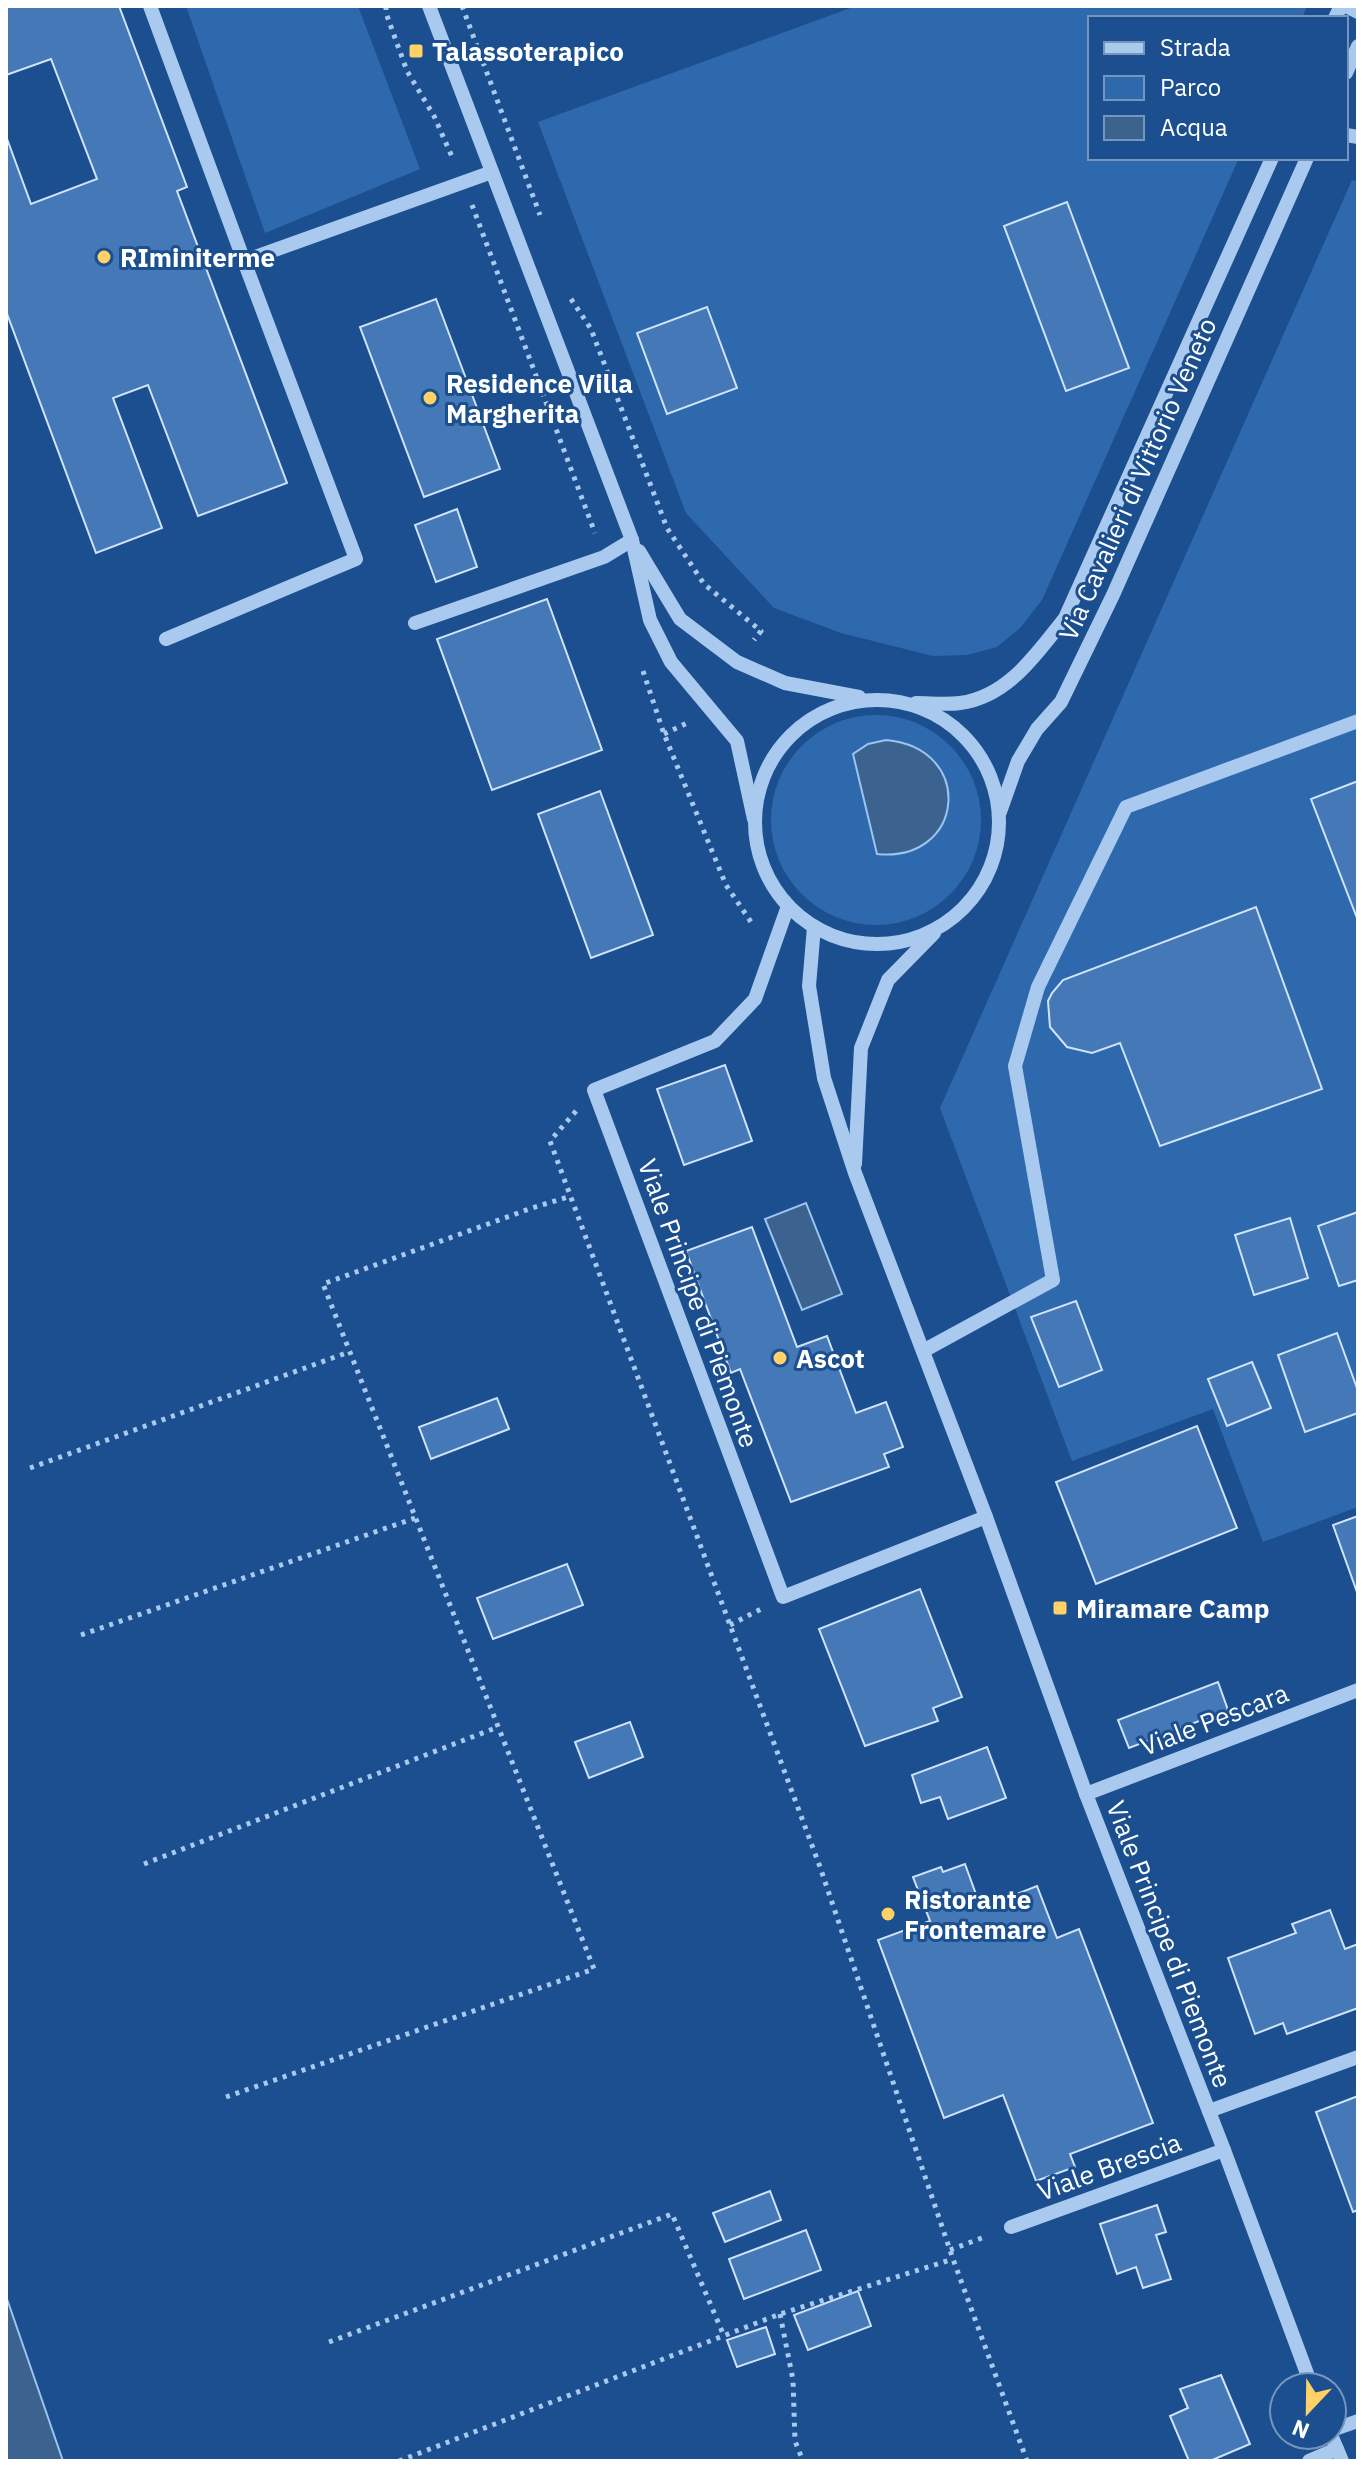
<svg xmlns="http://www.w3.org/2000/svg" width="1364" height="2467" viewBox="0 0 1364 2467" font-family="'IBM Plex Sans',sans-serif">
<rect width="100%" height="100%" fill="#1b4f8f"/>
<g fill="#2e69ad">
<path d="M186,6H358L420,169L265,233Z"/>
<path d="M856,6H1307L1302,18H1090V158H1239L1042,600L1020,628L997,647L967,655L933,656L841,633L774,608L686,513L538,122Z"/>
<path d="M1352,180L1358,182V1507L1263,1542L1213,1409L1072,1461L940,1108Z"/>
<circle cx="876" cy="820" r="105"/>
</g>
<g fill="#3c6290" stroke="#9cc4f0" stroke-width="2">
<path d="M886,740C976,748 965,863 877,854L853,754L868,744Z"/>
<path d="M806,1203L842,1294L802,1310L765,1219Z"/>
<path d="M6,2296L63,2461H6Z"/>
</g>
<g fill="#4478b7" stroke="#cfe3fa" stroke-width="2">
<path d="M6,6H119L187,187L177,191L287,483L198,516L148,385L113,398L162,528L96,553L6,311V136L31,204L97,179L51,59L6,75Z"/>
<path d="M1067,202L1129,368L1066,391L1004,226Z"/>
<path d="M436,299L500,469L424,497L360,327Z"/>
<path d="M707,307L737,388L667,414L637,333Z"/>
<path d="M457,509L477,567L436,582L415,525Z"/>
<path d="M547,599L602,750L492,790L437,639Z"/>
<path d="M1358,781V917L1357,918L1311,799Z"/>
<path d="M600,791L653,935L591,958L538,814Z"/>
<path d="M1256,907L1322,1089L1160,1146L1120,1043L1092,1053L1067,1047L1050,1027L1048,1001L1052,993L1063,980Z"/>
<path d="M725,1065L752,1141L684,1165L657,1089Z"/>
<path d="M1358,1212V1280L1339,1286L1318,1226Z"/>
<path d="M1290,1218L1308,1278L1254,1295L1235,1235Z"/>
<path d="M752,1227L797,1347L827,1336L856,1413L886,1402L903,1447L884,1454L889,1467L791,1502L740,1369L731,1373L686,1251Z"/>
<path d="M1076,1301L1102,1370L1059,1387L1031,1317Z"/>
<path d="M1337,1333L1358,1391V1413L1305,1432L1278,1355Z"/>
<path d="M1252,1362L1271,1408L1227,1426L1208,1379Z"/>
<path d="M497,1398L509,1429L431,1459L419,1427Z"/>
<path d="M1197,1426L1237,1528L1096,1584L1056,1482Z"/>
<path d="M1358,1516V1595L1333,1525Z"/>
<path d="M567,1564L583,1605L493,1639L477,1598Z"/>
<path d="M920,1589L962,1697L933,1708L938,1721L865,1746L819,1629Z"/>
<path d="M1218,1682L1228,1710L1129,1748L1118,1720Z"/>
<path d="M630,1722L643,1757L589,1778L575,1742Z"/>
<path d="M987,1747L1006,1798L948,1819L940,1797L921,1803L912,1775Z"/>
<path d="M965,1864L981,1908L1037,1886L1057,1938L1079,1929L1153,2123L1070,2154L1075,2167L1036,2181L1003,2095L944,2118L878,1940L930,1921L913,1877L941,1867L943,1872Z"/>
<path d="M1330,1910L1345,1949L1358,1944V2008L1287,2034L1283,2023L1255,2034L1228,1958L1296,1933L1292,1924Z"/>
<path d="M1358,2096V2210L1353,2212L1316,2112Z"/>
<path d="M770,2191L781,2220L725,2242L713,2213Z"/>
<path d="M1157,2205L1166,2232L1156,2235L1171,2279L1143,2288L1136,2267L1117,2274L1100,2224Z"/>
<path d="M806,2230L821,2270L744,2299L729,2259Z"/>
<path d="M858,2291L871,2326L808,2350L794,2315Z"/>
<path d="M766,2327L775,2354L737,2367L727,2340Z"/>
<path d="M1221,2375L1250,2444L1210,2461H1189L1170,2416L1188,2408L1180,2389Z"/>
</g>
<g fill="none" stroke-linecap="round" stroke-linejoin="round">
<g stroke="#a9c9ee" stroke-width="5" stroke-dasharray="4 6" stroke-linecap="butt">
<path d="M386,6V13L407,71L434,116L453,159"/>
<path d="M462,6L540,215"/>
<path d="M472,205L595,533"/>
<path d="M571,299L591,329L667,528L704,584L761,631L754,640"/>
<path d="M643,671L664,734L726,885L753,925"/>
<path d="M664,734L687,723"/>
<path d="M576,1111L550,1141L820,1867L953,2259L1027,2461"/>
<path d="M30,1468L349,1352"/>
<path d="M730,1625L761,1609"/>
<path d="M81,1635L415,1518"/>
<path d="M144,1864L498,1727"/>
<path d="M226,2097L594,1969L323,1284L532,1208L571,1196"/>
<path d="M950,2250L987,2236"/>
<path d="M780,2314L793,2380L795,2441L803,2461"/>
<path d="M329,2342L672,2214L724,2336"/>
<path d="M399,2461L780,2314L953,2259"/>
</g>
<g stroke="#a9c9ee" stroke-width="14">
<path d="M150,6L244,261L492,172"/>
<path d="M429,6L632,540L650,620L671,662L737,741L754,819"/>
<path d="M1346,6L1358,12"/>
<path d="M1335,18L1341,6"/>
<path d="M1346,73L1358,46"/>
<path d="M1346,135L1358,137"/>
<path d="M639,551L680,619L737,662L785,683L859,697"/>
<path d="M415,623L604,557L632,540"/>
<path d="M166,639L356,559L244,261"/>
<circle cx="877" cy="822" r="122"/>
<path d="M916,703C930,703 945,705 960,703C1008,697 1037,653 1065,618L1272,158"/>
<path d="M1000,812L1018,761L1037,729L1061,702L1113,595L1307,158"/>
<path d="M788,906L755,999L715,1041L594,1090L783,1597L986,1517"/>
<path d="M814,927L809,986L824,1078L855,1173L986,1517L1086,1794L1224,2150L1312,2387"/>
<path d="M855,1164L861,1048L888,980L934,933"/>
<path d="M923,1351L1053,1280L1015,1066L1038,987L1126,807L1358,721"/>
<path d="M1086,1794L1358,1690"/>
<path d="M1209,2111L1358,2057"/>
<path d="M1011,2227L1224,2150"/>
<path d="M1332,2430L1358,2421"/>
<path d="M1331,2435L1342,2461"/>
<path d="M1309,2461L1337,2449"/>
</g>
</g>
<g fill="#ffd166" stroke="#1b4f8f" stroke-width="3">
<rect x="408" y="43" width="16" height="16" rx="4"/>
<circle cx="104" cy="257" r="8"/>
<circle cx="430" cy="398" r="8"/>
<circle cx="780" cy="1358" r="8"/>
<rect x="1052" y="1600" width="16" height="16" rx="4"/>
<circle cx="888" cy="1914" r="8"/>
</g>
<g text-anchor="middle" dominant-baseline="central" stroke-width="6" stroke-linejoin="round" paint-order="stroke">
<g font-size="26" font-weight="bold" fill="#fff" stroke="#1b4f8f" text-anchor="start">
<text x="432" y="51">Talassoterapico</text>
<text x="120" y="257">RIminiterme</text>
<text x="446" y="383">Residence Villa<tspan x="446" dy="30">Margherita</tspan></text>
<text x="796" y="1358">Ascot</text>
<text x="1076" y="1608">Miramare Camp</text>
<text x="904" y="1899">Ristorante<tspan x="904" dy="30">Frontemare</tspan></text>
</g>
<g font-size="26" fill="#fff" stroke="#1b4f8f">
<text transform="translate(1137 479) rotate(-66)">Via Cavalieri di Vittorio Veneto</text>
<text transform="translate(699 1303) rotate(70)">Viale Principe di Piemonte</text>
<text transform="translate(1214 1719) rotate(-21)">Viale Pescara</text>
<text transform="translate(1170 1944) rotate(69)">Viale Principe di Piemonte</text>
<text transform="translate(1109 2166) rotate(-20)">Viale Brescia</text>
</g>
</g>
<rect width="1364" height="2467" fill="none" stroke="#ffffff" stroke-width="16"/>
<rect x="1088" y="16" width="260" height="144" fill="#1b4f8f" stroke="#7695bc" stroke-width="2"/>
<rect x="1104" y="42" width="40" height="12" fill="#a9c9ee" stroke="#7695bc" stroke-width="2"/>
<text x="1160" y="56" font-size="24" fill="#ffffff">Strada</text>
<rect x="1104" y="76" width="40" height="24" fill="#2e69ad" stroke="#7695bc" stroke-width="2"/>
<text x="1160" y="96" font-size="24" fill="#ffffff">Parco</text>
<rect x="1104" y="116" width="40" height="24" fill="#3c6290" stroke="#7695bc" stroke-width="2"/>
<text x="1160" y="136" font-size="24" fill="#ffffff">Acqua</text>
<g transform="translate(1308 2411) rotate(202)"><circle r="38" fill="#1b4f8f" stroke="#7695bc" stroke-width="2"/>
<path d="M0-6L14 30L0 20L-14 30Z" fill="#ffd166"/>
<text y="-12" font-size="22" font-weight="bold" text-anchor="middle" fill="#ffffff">N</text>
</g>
</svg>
